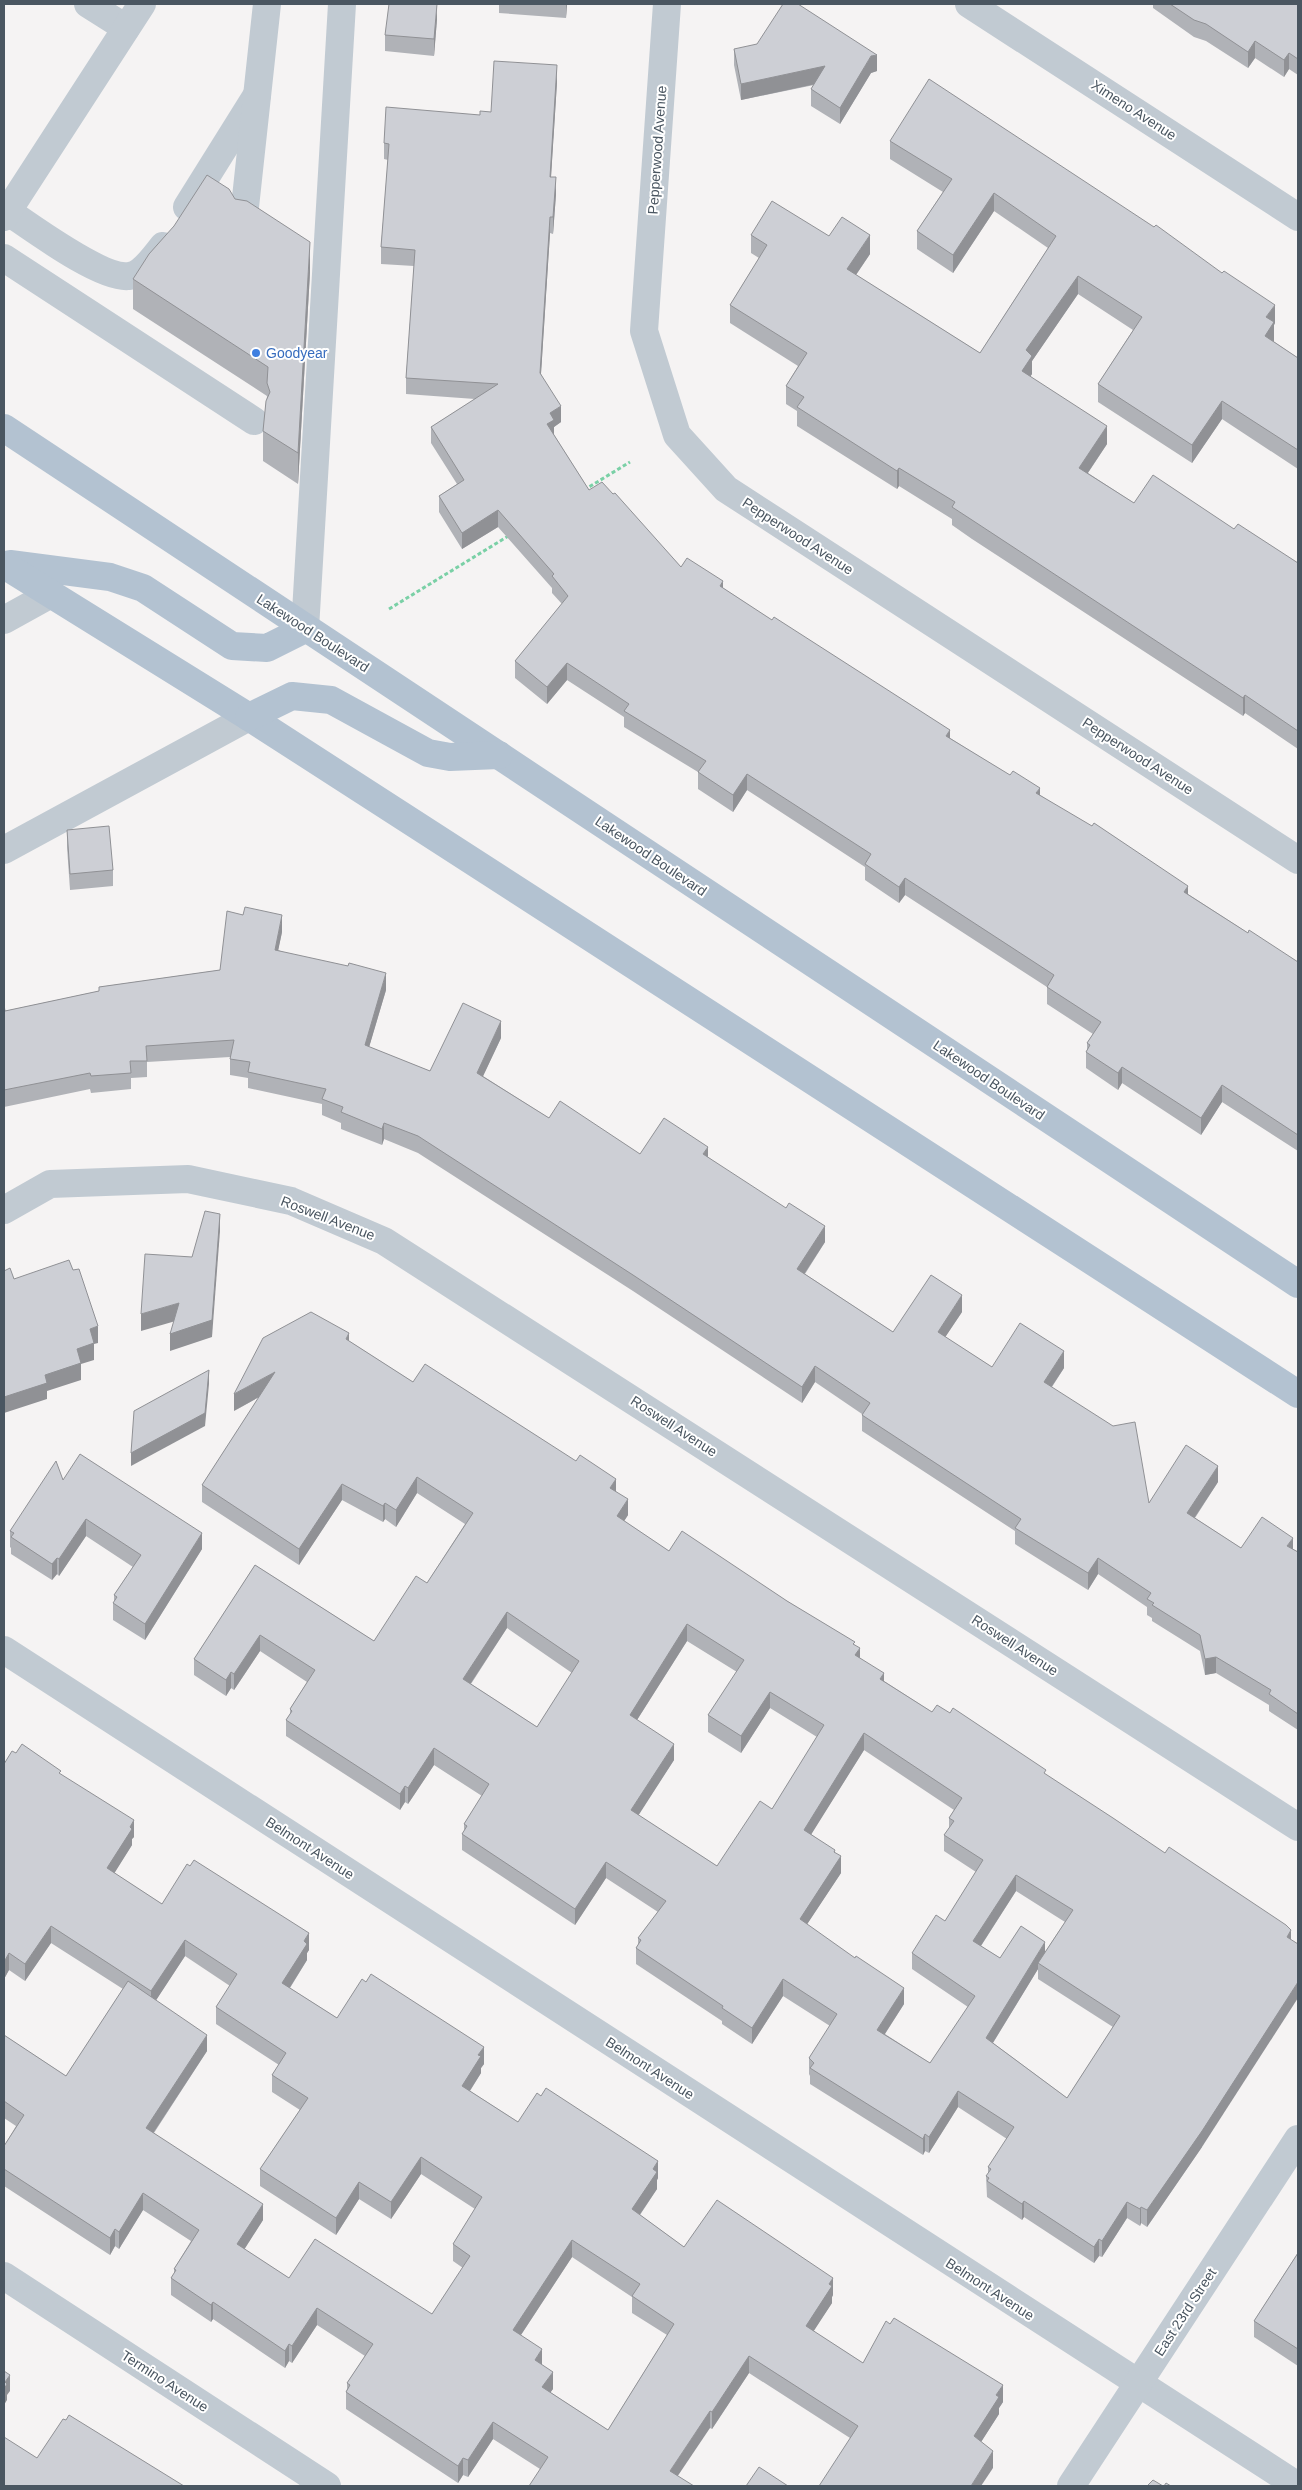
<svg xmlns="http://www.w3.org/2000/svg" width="1302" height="2490" viewBox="0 0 1302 2490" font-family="Helvetica,sans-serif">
<rect width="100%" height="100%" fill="#f5f3f3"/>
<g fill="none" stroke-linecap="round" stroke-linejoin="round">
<g stroke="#7ad0a6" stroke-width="3" stroke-dasharray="4 2.5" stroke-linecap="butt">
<path d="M584,490L630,462"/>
<path d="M389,609L510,535"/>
</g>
<g stroke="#c1cad2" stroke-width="28">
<path d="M88,4L126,28"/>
<path d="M667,4L644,331L677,435L726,489L1298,860"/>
<path d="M969,4L1298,217"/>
<path d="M187,207L257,95"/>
<path d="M7,211C31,227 102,280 129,276C142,275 155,256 163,246"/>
<path d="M244,216L267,4"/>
<path d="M4,217L142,4"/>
<path d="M4,258L254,421"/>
<path d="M4,620L51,594"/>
<path d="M305,629L342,4"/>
<path d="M4,850L249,717"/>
<path d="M4,1210L50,1184L188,1179L291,1201L384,1241L1298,1827"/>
<path d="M4,1650L1298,2486"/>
<path d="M4,2276L327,2486"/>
<path d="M1071,2486L1298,2139"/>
</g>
<g stroke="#b3c2d1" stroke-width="28">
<path d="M4,428L1298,1284"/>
<path d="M10,564L110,577L143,588L232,646L267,648L305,629"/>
<path d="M4,565L249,717L1298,1394"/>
<path d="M249,717L292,696L331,700L428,753L450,757L499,755"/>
</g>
</g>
<g fill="#b0b2b7" fill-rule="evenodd">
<path d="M499,4H567L566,18L499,13Z"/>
<path d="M1153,4H1298V75L1289,69L1284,77L1255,58L1248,68L1206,41L1194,37L1153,8Z"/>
<path d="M437,19L434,56L385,51V35Z"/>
<path d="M734,49L877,71L871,73L840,124L811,106V89L814,85L741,100L734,65Z"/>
<path d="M557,82L551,177L556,194L553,234L550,233L541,374L561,422L554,427V435L589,490L613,494L681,567L723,588L950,738L1040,795L1188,894L1248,933L1298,962V1151L1222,1102L1201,1135L1122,1083L1118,1090L1086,1068V1052L1087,1050V1043L1093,1034L1047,1004V987L905,895L899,903L865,880V867L747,790L733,812L698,789V772L624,727V717L567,680L547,704L515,678V661L562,604L552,593V588L498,527L462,549L439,512V496L457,484L431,443V427L475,399L406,394V378L414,266L381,264V247L388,160L384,159V143L480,115L491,112Z"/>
<path d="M890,141L1275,323L1274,325L1273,341L1298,358V469L1222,419L1192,463L1098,402V384L1133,330L1078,294L1032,361V374L1030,376L1107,444L1088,473L1134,503L1234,529L1298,563V749L1245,713L1243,716L972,539L952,525V519L899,486L897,489L797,426V411L786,404V386L798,366L730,323V305L759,258L751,253V235L829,236L870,254L856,275L980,353L1048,248L994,211L953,273L917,249V231L943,192L890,159Z"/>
<path d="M310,272L298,484L263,461V431L267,396L133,309V279Z"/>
<path d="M67,830L113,870V886L70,890L67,847Z"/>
<path d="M282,932L278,950L386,990L369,1047L430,1071L501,1038L483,1076L549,1118L640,1154L708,1157L825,1242L805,1274L893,1332L962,1312L945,1337L992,1367L1064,1368L1052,1387L1149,1503L1218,1482L1195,1518L1241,1548L1293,1549L1298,1552V1730L1269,1711V1705L1216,1673L1205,1675L1200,1651L1152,1621V1618L1147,1615V1607L1098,1574L1088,1590L1015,1544V1531L862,1431V1414L815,1382L802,1403L633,1291L418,1153L384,1139L382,1145L341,1129V1123L322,1115V1104L248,1088V1078L230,1075V1057L147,1062V1077L131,1078V1089L91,1093L90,1089L4,1107V1005L5,1011L99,991V987L220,970Z"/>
<path d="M349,1341L413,1382L616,1491L628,1515L624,1521L669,1551L787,1601L855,1645L860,1658L884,1681L932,1712L1046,1775L1202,2147L1147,2227L1141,2223L1140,2226L1127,2218L1102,2257L1099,2256L1094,2263L1024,2217L1022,2220L987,2197L986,2176L988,2174V2167L1007,2139L958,2107L929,2153L925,2151L923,2155L810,2084V2076L809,2074V2058L830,2026L783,1996L752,2044L722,2024V2021L636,1964V1948L638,1945V1938L658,1912L606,1878L575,1925L462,1850V1834L464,1831V1824L482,1796L434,1765L408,1804L405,1802L400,1810L286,1736V1720L290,1714V1709L307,1682L260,1651L234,1690L231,1688L226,1696L194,1675V1659L255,1565L374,1641L427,1583L465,1524L417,1493L396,1527L385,1519L383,1522L342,1500L299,1565L202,1502V1485L259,1397L234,1411ZM507,1628L572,1673L537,1727L471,1684ZM687,1641L737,1672L708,1715V1732L741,1753L770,1708L817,1737L772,1809L717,1866L638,1815L674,1760L637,1720ZM864,1750L954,1810L949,1818V1828L944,1835V1851L976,1872L945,1921L912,1953V1969L968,2007L930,2063L885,2034L904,2004L807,1924L841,1873L835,1853L811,1834ZM1016,1891L1065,1922L1045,1952L1000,1958L981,1946ZM1038,1969V1979L1113,2027L1067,2098L993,2043Z"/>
<path d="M63,1480L202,1549L145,1640L113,1620V1603L114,1602V1595L133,1567L86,1536L59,1576L57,1574L52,1580L11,1554V1548L10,1547V1531Z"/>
<path d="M16,1753L61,1775L134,1837L132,1839V1845L114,1873L162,1904L309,1950L307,1953V1960L290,1988L337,2018L484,2064L481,2068V2073L470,2091L518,2122L658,2178L657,2180V2189L640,2215L684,2247L833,2295L832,2297V2303L813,2331L863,2363L1003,2402L999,2408V2414L981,2442L993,2468L850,2438L749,2373L712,2429L710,2428L540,2469L493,2439L468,2477L463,2475L458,2483L346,2409V2392L347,2389V2383L365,2356L317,2325L292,2363L289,2361L285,2368L213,2319L211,2322L171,2295V2278L174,2274V2269L191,2241L143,2210L119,2249L115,2246L110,2255L4,2186V2146L16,2126L4,2118V2035L66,2076L123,1989L51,1943L25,1981L9,1970L4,1979ZM185,1956L230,1986L216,2007V2024L279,2065L272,2075V2092L300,2110L260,2169V2186L336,2235L359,2199L391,2219L421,2174L475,2209L453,2244V2261L463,2268L432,2314L289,2278L244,2249L263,2220L154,2133L207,2051L156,2000ZM572,2257L632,2297V2313L667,2335L608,2430L550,2392L553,2389L542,2365L521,2335Z"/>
<path d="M1298,2240V2366L1254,2337V2321L1297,2254V2242Z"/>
</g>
<g fill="#909195">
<path d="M437,4V19L434,56V39Z"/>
<path d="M566,4H567L566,18Z"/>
<path d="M1255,41V58L1248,68V52Z"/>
<path d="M1289,53V69L1284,77V60Z"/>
<path d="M877,55V71L871,73L840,124V108L871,56Z"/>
<path d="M557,65V82L550,193V177Z"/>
<path d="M825,66V82L741,100V84Z"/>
<path d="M556,177V194L553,234V217Z"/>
<path d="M994,193V211L953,273V255Z"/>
<path d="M550,217V233L540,389V373Z"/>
<path d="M870,235V254L847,288V269Z"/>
<path d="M310,242V272L298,484V453Z"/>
<path d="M1078,276V294L1032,361V374L1022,389V371L1026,350Z"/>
<path d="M1275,305V323L1274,325V341L1265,354V336L1266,317Z"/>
<path d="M1222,401V419L1192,463V445Z"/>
<path d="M561,406V422L554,427V436L547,424L550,413Z"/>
<path d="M1107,426V444L1079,486V468Z"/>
<path d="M899,468V486L897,489V471Z"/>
<path d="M498,510V527L462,549V533Z"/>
<path d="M723,581V597L720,586Z"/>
<path d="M567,663V680L547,704V687Z"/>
<path d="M1245,695V713L1243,716V698Z"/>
<path d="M950,730V747L946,736Z"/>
<path d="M747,774V790L733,812V795Z"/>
<path d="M1040,788V804L1036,793Z"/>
<path d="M905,878V895L899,903V887Z"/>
<path d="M1188,886V902L1184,892Z"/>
<path d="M282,915V932L275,966V950Z"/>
<path d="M386,973V990L365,1061V1045Z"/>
<path d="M501,1021V1038L477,1089V1073Z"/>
<path d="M1122,1067V1083L1118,1090V1073Z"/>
<path d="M1222,1085V1102L1201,1135V1118Z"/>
<path d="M384,1123V1139L382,1145V1129Z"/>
<path d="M708,1147V1164L703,1154Z"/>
<path d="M220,1214V1231L212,1337L170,1351V1334Z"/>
<path d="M825,1226V1242L797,1285V1269Z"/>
<path d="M962,1295V1312L938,1348V1332Z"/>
<path d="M179,1303V1320L141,1331V1314Z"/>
<path d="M98,1326V1343L94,1344V1360L81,1364V1380L47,1391V1399L4,1413V1397L45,1375L77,1349L90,1329Z"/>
<path d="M349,1333V1349L346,1339Z"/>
<path d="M1064,1351V1368L1044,1398V1382Z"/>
<path d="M815,1366V1382L802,1403V1387Z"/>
<path d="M209,1370V1384L205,1426L131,1466V1453Z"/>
<path d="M275,1372V1388L234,1411V1394Z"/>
<path d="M1218,1466V1482L1187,1529V1513Z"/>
<path d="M417,1477V1493L396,1527V1510Z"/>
<path d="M616,1479V1496L610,1488Z"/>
<path d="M342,1484V1500L299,1565V1549Z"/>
<path d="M628,1499V1515L617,1532V1516Z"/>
<path d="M385,1503V1519L383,1522V1506Z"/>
<path d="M86,1519V1536L59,1576V1559Z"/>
<path d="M202,1533V1549L145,1640V1624Z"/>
<path d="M1293,1538V1554L1287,1546Z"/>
<path d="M57,1558V1574L52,1580V1564Z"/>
<path d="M1098,1558V1574L1088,1590V1573Z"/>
<path d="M507,1612V1628L463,1695V1679Z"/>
<path d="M687,1624V1641L630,1731V1715Z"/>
<path d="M260,1635V1651L234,1690V1674Z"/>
<path d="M860,1648V1664L855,1655Z"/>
<path d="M1216,1657V1673L1205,1675V1659Z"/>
<path d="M231,1672V1688L226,1696V1680Z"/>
<path d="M884,1673V1689L880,1679Z"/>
<path d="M770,1692V1708L741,1753V1736Z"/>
<path d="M864,1733V1750L804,1846V1830Z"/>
<path d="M674,1744V1760L631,1827V1810Z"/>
<path d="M434,1748V1765L408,1804V1788Z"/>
<path d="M405,1786V1802L400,1810V1794Z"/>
<path d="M134,1820V1837L132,1839V1845L107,1885V1868Z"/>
<path d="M835,1850V1865L841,1856V1873L800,1935V1919Z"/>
<path d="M606,1862V1878L575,1925V1909Z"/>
<path d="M1016,1875V1891L973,1958V1941Z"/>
<path d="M51,1926V1943L25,1981V1964Z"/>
<path d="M1291,1930V1947L1287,1937Z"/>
<path d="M309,1933V1950L307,1953V1960L282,2000V1983L304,1941Z"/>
<path d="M185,1940V1956L151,2008V1991Z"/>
<path d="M1045,1942V1958L1038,1963V1969L986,2054V2038Z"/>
<path d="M9,1953V1970L4,1979V1962Z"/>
<path d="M783,1979V1996L752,2044V2028Z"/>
<path d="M1298,1982V1998L1202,2147L1147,2227V2210Z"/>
<path d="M904,1988V2004L877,2046V2030Z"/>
<path d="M207,2035V2051L146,2144V2128Z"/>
<path d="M484,2047V2064L481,2068V2073L462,2103V2086L478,2055Z"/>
<path d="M958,2091V2107L929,2153V2137Z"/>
<path d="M925,2134V2151L923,2155V2139Z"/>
<path d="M421,2157V2174L391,2219V2202Z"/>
<path d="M658,2161V2178L657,2180V2189L632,2226V2209L653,2169Z"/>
<path d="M359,2182V2199L336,2235V2218Z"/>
<path d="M143,2193V2210L119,2249V2232Z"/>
<path d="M1024,2201V2217L1022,2220V2204Z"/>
<path d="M1127,2202V2218L1102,2257V2241Z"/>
<path d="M263,2204V2220L237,2261V2244Z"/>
<path d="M1141,2207V2223L1140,2226V2209Z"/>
<path d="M115,2229V2246L110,2255V2238Z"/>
<path d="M1099,2239V2256L1094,2263V2247Z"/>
<path d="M572,2240V2257L513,2347V2330Z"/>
<path d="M833,2278V2295L832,2297V2303L806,2343V2326L829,2284Z"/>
<path d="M213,2302V2319L211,2322V2305Z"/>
<path d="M317,2308V2325L292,2363V2346Z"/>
<path d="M289,2344V2361L285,2368V2351Z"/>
<path d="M542,2349V2366L535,2360Z"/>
<path d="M749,2356V2373L712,2429V2412Z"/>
<path d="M553,2372V2389L542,2404V2387Z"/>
<path d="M10,2375V2391L7,2395V2400L4,2405L5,2382Z"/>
<path d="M1003,2385V2402L999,2408V2414L974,2453V2436L996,2395Z"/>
<path d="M710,2411V2428L671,2486L670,2471Z"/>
<path d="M493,2422V2439L468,2477V2460Z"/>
<path d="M993,2451V2468L981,2486H971Z"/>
<path d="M463,2458V2475L458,2483V2466Z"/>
</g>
<g fill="#cdcfd5" stroke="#909195" fill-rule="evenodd">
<path d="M389,4H437L434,39L385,35Z"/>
<path d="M783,4H798L877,55L871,56L840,108L811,89L825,66L741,84L734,49L757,44Z"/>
<path d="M1170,4H1298V59L1289,53L1284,60L1255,41L1248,52L1206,24L1194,20Z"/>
<path d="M494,61L557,65L550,177H556L553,217H550L540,373L561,406L550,413L554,420L547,424L589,490L602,482L613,494L615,493L681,567L687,558L723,581L720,586L772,620L774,617L950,730L946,736L1010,775L1013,771L1040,788L1036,793L1092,826L1094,823L1188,886L1184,892L1248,933L1249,930L1298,962V1135L1222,1085L1201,1118L1122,1067L1118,1073L1086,1052L1090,1045L1087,1043L1101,1022L1047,987L1054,975L905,878L899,887L865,864L871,854L747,774L733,795L698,772L706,761L624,711L629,704L567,663L547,687L515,661L568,596L552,576L554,574L498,510L462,533L439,496L464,480L431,427L498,384L406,378L415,250L381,247L389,144L384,143L386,107L480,115V111L491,112Z"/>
<path d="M929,79L1154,227L1156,225L1222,273L1224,271L1275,305L1266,317L1274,322L1265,336L1298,358V450L1222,401L1192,445L1098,384L1142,317L1078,276L1026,350L1032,356L1022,371L1107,426L1079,468L1134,503L1153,475L1234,529L1238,524L1298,563V731L1245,695L1243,698L972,520L952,507L955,502L899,468L897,471L797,407L804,397L786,386L807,353L730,305L767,245L751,235L772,201L829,236L842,217L870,235L847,269L980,353L1056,236L994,193L953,255L917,231L952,179L890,141Z"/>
<path d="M207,175L229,189L235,199L247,201L310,242L298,453L263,431L266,401L270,392L267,383L268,367L133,279L149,254L174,226Z"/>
<path d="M109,826L113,870L70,874L67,830Z"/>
<path d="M245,907L282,915L275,950L348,966L349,963L386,973L365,1045L430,1071L463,1003L501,1021L477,1073L549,1118L560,1101L640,1154L664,1118L708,1147L703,1154L786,1208L789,1203L825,1226L797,1269L893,1332L931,1275L962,1295L938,1332L992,1367L1020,1323L1064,1351L1044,1382L1113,1426L1135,1422L1149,1503L1186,1445L1218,1466L1187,1513L1241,1548L1262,1517L1293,1538L1287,1546L1298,1552V1714L1269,1694L1271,1690L1216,1657L1205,1659L1200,1635L1152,1605L1154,1603L1147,1599L1151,1593L1098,1558L1088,1573L1015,1528L1021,1519L862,1415L870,1403L815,1366L802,1387L633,1275L418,1136L384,1123L382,1129L341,1112L343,1107L322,1099L326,1089L248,1072L250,1062L230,1059L234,1040L146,1046L147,1061H130L131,1073L91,1076L90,1073L4,1090V1005L5,1011L99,991V987L220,970L227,911L243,915Z"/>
<path d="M205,1211L220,1214L212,1320L170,1334L179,1303L141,1314L145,1254L192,1257Z"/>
<path d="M69,1260L73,1270L79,1269L98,1326L90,1329L94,1343L77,1349L81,1363L45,1375L47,1383L4,1397V1271L10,1268L14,1279Z"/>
<path d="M311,1312L349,1333L346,1339L413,1382L425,1364L576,1461L580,1455L616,1479L610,1488L628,1499L617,1516L669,1551L682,1531L787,1601L855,1642L853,1644L860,1648L855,1655L884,1673L880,1679L932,1712L937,1705L950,1713L953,1708L1046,1770L1044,1773L1113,1818L1165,1853L1169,1847L1286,1925L1291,1930L1287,1937L1298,1944V1982L1202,2131L1147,2210L1141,2207L1140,2209L1127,2202L1102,2241L1099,2239L1094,2247L1024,2201L1022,2204L987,2181L989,2178L986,2176L991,2169L988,2167L1014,2127L958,2091L929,2137L925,2134L923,2139L810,2068L814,2063L809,2058L837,2014L783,1979L752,2028L722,2008L723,2006L636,1948L641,1940L638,1938L666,1901L606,1862L575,1909L462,1834L467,1826L464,1824L489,1784L434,1748L408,1788L405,1786L400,1794L286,1720L292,1711L290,1709L315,1670L260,1635L234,1674L231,1672L226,1680L194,1659L255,1565L374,1641L416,1576L427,1583L473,1513L417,1477L396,1510L385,1503L383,1506L342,1484L299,1549L202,1485L275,1372L234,1394L263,1338ZM507,1612L579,1661L537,1727L463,1679ZM687,1624L744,1660L708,1715L741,1736L770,1692L824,1725L772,1809L760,1801L717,1866L631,1810L674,1744L630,1715ZM864,1733L962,1798L949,1818L954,1821L944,1835L983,1860L945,1921L936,1915L912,1953L975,1996L930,2063L877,2030L904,1988L856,1956L855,1958L800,1919L841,1856L834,1852L835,1850L804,1830ZM1016,1875L1073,1910L1038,1963L1120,2016L1067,2098L986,2038L1045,1942L1021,1926L1000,1958L973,1941Z"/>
<path d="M209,1370L205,1413L131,1453L134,1411Z"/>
<path d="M80,1454L202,1533L145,1624L113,1603L117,1597L114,1595L141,1555L86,1519L59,1559L57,1558L52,1564L11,1537L14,1533L10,1531L56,1461L63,1480Z"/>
<path d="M22,1744L61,1771L59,1773L134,1820L130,1827L132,1829L107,1868L162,1904L187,1864L190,1866L194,1860L309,1933L304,1941L307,1944L282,1983L337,2018L362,1979L366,1982L371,1974L484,2047L478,2055L481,2056L462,2086L518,2122L537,2093L541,2096L546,2088L658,2161L653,2169L657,2172L632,2209L684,2247L717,2200L833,2278L829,2284L832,2286L806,2326L863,2363L886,2321L890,2324L894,2318L1003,2385L996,2395L999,2397L974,2436L993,2451L971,2486H819L858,2426L749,2356L712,2412L710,2411L670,2471L694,2486H529L548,2457L493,2422L468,2460L463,2458L458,2466L346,2392L350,2385L347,2383L373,2344L317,2308L292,2346L289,2344L285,2351L213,2302L211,2305L171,2278L176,2270L174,2269L199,2230L143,2193L119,2232L115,2229L110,2238L4,2169V2146L24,2115L4,2101V2035L66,2076L128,1981L207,2035L146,2128L263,2204L237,2244L289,2278L315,2239L432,2314L470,2256L453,2244L482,2197L421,2157L391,2202L359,2182L336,2218L260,2169L308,2098L272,2075L286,2053L216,2007L237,1974L185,1940L151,1991L51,1926L25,1964L9,1953L4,1962V1764L12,1751L16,1753ZM572,2240L640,2284L632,2296L674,2324L608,2430L542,2387L553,2372L535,2360L542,2349L513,2330Z"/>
<path d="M1298,2253V2349L1254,2321Z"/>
<path d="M4,2371L10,2375L5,2382L7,2384L4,2389Z"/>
<path d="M69,2415L184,2486H4V2437L37,2458L63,2419L66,2420Z"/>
<path d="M759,2467L788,2486H746Z"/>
<path d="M1153,2480L1163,2486H1147Z"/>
<path d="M1166,2483L1171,2486H1164Z"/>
</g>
<circle fill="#3f7fe0" stroke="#fff" stroke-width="2" cx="256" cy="353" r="5"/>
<g text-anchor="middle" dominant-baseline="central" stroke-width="4" stroke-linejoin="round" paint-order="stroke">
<g font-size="14" fill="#4a5661" stroke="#fff">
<text transform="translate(1134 110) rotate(33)">Ximeno Avenue</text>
<text transform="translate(657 150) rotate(-86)">Pepperwood Avenue</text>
<text transform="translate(798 536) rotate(33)">Pepperwood Avenue</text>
<text transform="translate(313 633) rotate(33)">Lakewood Boulevard</text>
<text transform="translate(1138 756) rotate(33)">Pepperwood Avenue</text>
<text transform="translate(651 856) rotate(34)">Lakewood Boulevard</text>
<text transform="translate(989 1080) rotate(34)">Lakewood Boulevard</text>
<text transform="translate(328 1218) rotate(21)">Roswell Avenue</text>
<text transform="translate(674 1426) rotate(33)">Roswell Avenue</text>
<text transform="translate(1015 1645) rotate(33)">Roswell Avenue</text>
<text transform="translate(310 1848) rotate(33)">Belmont Avenue</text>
<text transform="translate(650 2068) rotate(33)">Belmont Avenue</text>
<text transform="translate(990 2289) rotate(33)">Belmont Avenue</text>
<text transform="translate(1185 2312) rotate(-57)">East 23rd Street</text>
<text transform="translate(165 2381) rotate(33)">Termino Avenue</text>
</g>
<g font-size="14" fill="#366cbe" stroke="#fff" text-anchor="start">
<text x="266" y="353">Goodyear</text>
</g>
</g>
<rect width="1302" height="2490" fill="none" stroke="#4a5661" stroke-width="10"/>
</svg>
